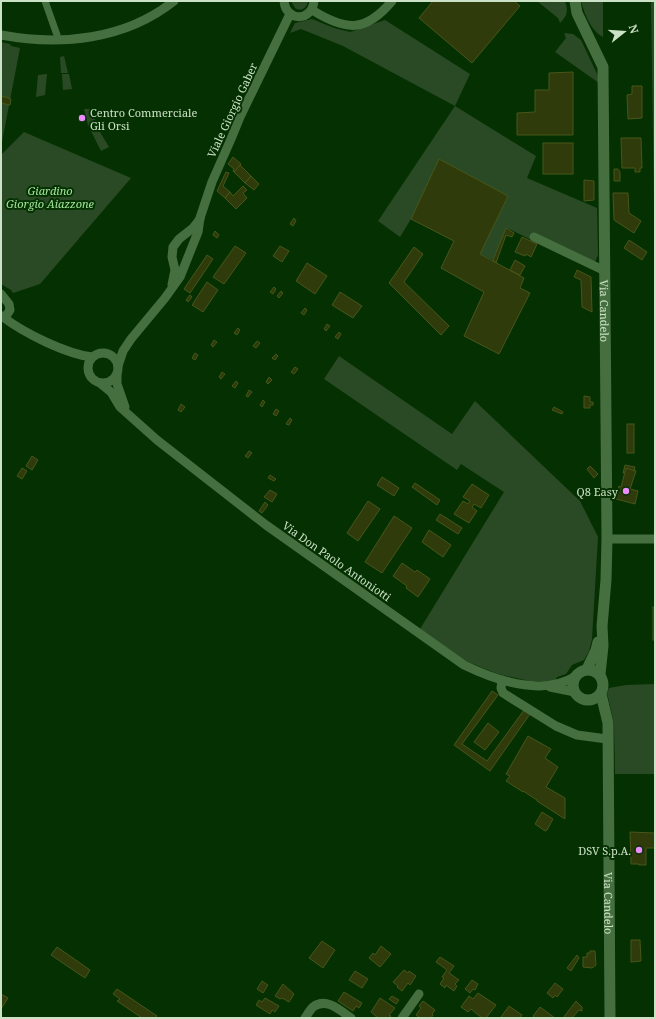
<svg xmlns="http://www.w3.org/2000/svg" width="656" height="1019" viewBox="0 0 656 1019" font-family="'Noto Serif',serif">
<rect width="100%" height="100%" fill="#053002"/>
<g fill="#2a4a26">
<path d="M291,1H308C307,8 301,12 295,8Z"/>
<path d="M537,1H565C568,11 568,15 560,23L558,18Z"/>
<path d="M581,1H603V37C591,31 584,13 581,1Z"/>
<path d="M651,1H655V276V273Z"/>
<path d="M312,19L334,28L350,32L385,20L470,74L455,106L536,156L527,178L597,208L598,255L592,269L507,228L493,260L480,254L508,196L440,160L411,219L400,237L378,221L455,106L343,46L301,29L290,33L295,23Z"/>
<path d="M564,33L573,34L581,40L598,76L599,83L555,52L566,38Z"/>
<path d="M1,42L10,44L11,46L20,48L1,147Z"/>
<path d="M64,56L68,73H61L60,57Z"/>
<path d="M47,74L45,95L36,97L38,75Z"/>
<path d="M62,74H69L72,89L63,90Z"/>
<path d="M84,109H91L100,132L109,147L101,151L88,125Z"/>
<path d="M24,132L131,178L40,284L13,293L11,290L1,284V155Z"/>
<path d="M339,356L452,434L475,401L580,501L598,537L592,639L589,651L584,660L572,665L566,674L557,677L555,681H530L498,674L478,666L466,661L420,629L504,492L461,464L457,470L324,379Z"/>
<path d="M655,684V774H615L614,723L607,693L609,688L626,685Z"/>
</g>
<g fill="#303b0c" stroke="#485619">
<path d="M433,1H514L520,6L472,63L419,18Z"/>
<path d="M573,72V135H517V113L535,112V90H549V73Z"/>
<path d="M632,86H642V118L628,119L627,95L632,94Z"/>
<path d="M2,96L11,99L10,105L1,103Z"/>
<path d="M621,138H641L642,168H640V172H635V168H622Z"/>
<rect x="543" y="143" width="30" height="31"/>
<path d="M233,157L241,164L234,172L233,171L234,169L228,164Z"/>
<path d="M439,159L508,196L480,254L524,278L520,288L530,293L499,354L464,336L484,292L441,268L454,241L411,219Z"/>
<path d="M240,165L251,176L245,183L234,172Z"/>
<path d="M614,169H618L620,172V181H614Z"/>
<path d="M226,172L229,173L223,186L230,192L225,198L217,191Z"/>
<path d="M251,176L259,184L254,190L245,183Z"/>
<path d="M584,180L594,181V200L584,201Z"/>
<path d="M243,186L247,190L243,193L247,198L236,209L225,198L230,192L233,196Z"/>
<path d="M613,193H628L629,213L641,221L634,233L614,220Z"/>
<path d="M294,218L296,221L293,226L290,224Z"/>
<path d="M506,228L514,233L512,237L506,235L496,263L493,260Z"/>
<path d="M215,231L219,235L217,238L213,235Z"/>
<path d="M522,237L537,244L531,257L526,254L525,256L515,252Z"/>
<path d="M629,240L647,252L642,260L624,248Z"/>
<path d="M235,246L246,253L224,284L213,277Z"/>
<path d="M280,246L289,251L282,262L273,256Z"/>
<path d="M414,247L423,254L404,282L449,326L441,335L389,283Z"/>
<path d="M207,255L213,259L190,293L184,289Z"/>
<path d="M515,260L525,266L520,275L510,270Z"/>
<path d="M307,263L327,276L315,294L296,281Z"/>
<path d="M577,270L591,277L592,312L582,307L581,280L574,277Z"/>
<path d="M207,282L218,290L203,312L192,305Z"/>
<path d="M274,287L276,289L273,294L270,292Z"/>
<path d="M281,291L283,293L279,298L277,296Z"/>
<path d="M340,292L362,306L353,318L332,305Z"/>
<path d="M190,295L192,297L188,302L186,300Z"/>
<path d="M305,308L307,310L304,315L301,313Z"/>
<path d="M327,324L330,326L326,331L324,329Z"/>
<path d="M238,328L240,330L237,335L234,333Z"/>
<path d="M339,332L341,334L338,339L335,337Z"/>
<path d="M214,340L217,342L213,347L211,345Z"/>
<path d="M257,341L260,343L256,348L253,346Z"/>
<path d="M195,353L198,355L195,360L192,358Z"/>
<path d="M276,354L278,356L275,360L272,358Z"/>
<path d="M295,367L298,369L294,374L291,372Z"/>
<path d="M222,372L225,374L221,379L219,377Z"/>
<path d="M269,377L272,380L268,384L266,382Z"/>
<path d="M236,381L238,383L235,388L232,386Z"/>
<path d="M249,390L252,392L248,397L246,396Z"/>
<path d="M584,396L590,397V402H593V405H590V408H584Z"/>
<path d="M263,400L265,402L262,407L260,405Z"/>
<path d="M181,404L185,407L181,412L178,410Z"/>
<path d="M554,407L563,412L562,414L552,410Z"/>
<path d="M276,409L279,411L276,416L273,414Z"/>
<path d="M290,418L292,420L289,425L286,424Z"/>
<rect x="627" y="424" width="7" height="29"/>
<path d="M249,451L252,453L248,458L245,456Z"/>
<path d="M32,456L38,460L32,470L26,466Z"/>
<path d="M625,465L635,467L633,476L623,473Z"/>
<path d="M590,466L598,474L594,478L587,469Z"/>
<path d="M22,468L27,471L22,479L17,476Z"/>
<path d="M626,468L636,471L630,489L638,491L635,504L616,499L619,486L621,487Z"/>
<path d="M270,475L276,479L274,481L268,478Z"/>
<path d="M382,477L399,488L394,496L377,485Z"/>
<path d="M415,483L440,500L437,505L412,487Z"/>
<path d="M472,484L489,495L481,508L474,504L472,507L477,511L469,523L454,514L463,501L468,504L470,501L463,497Z"/>
<path d="M270,490L277,494L272,502L264,497Z"/>
<path d="M368,501L380,509L358,541L347,533Z"/>
<path d="M265,502L268,505L262,513L259,511Z"/>
<path d="M440,514L462,528L458,534L436,520Z"/>
<path d="M394,516L412,528L382,573L365,562Z"/>
<path d="M429,530L451,545L443,557L422,542Z"/>
<path d="M402,563L415,572L417,570L430,579L418,597L406,588L407,586L393,576Z"/>
<rect x="653" y="607" width="2" height="33"/>
<path d="M492,691L498,695L462,744L487,761L524,710L530,714L490,771L454,745Z"/>
<path d="M488,723L499,732L485,750L474,742Z"/>
<path d="M528,736L551,749L545,758L558,767L546,787L565,798V819L537,801V800L523,791V792L506,781L510,776L506,774Z"/>
<path d="M542,812L553,819L547,830L545,831L535,824Z"/>
<path d="M630,832L655,833V848H646V865H639V864H631Z"/>
<path d="M631,940H640L641,961L631,962Z"/>
<path d="M322,941L335,950L323,968L309,958Z"/>
<path d="M381,946L391,954L380,967L369,958L373,953L375,955Z"/>
<path d="M57,947L90,970L85,978L51,955Z"/>
<path d="M590,951H595L596,965L592,968L583,967V957H587V953H590Z"/>
<path d="M577,955L579,958L571,971L567,968Z"/>
<path d="M440,957L454,966L449,973L459,980L455,984L457,986L454,991L446,985L445,988L440,984L444,978L442,977L447,970L436,962Z"/>
<path d="M404,970L408,973L409,971L416,976L410,985L408,983L402,991L397,987L398,986L393,982Z"/>
<path d="M355,971L368,979L362,988L349,980Z"/>
<path d="M472,980L478,984L475,990L473,989L470,993L465,989Z"/>
<path d="M262,981L268,985L263,993L257,989Z"/>
<path d="M555,983L563,989L557,997L555,995L553,998L547,993Z"/>
<path d="M283,984L294,994L289,1002L282,998L280,999L275,996Z"/>
<path d="M117,989L157,1016L155,1018H142L117,1001L120,999L113,994Z"/>
<path d="M344,992L362,1003L359,1008L356,1006L353,1011L338,1001Z"/>
<path d="M478,993L496,1005L486,1018H482L471,1009L468,1012L461,1007L469,996L473,999Z"/>
<path d="M1,994L8,998L1,1009Z"/>
<path d="M392,996L399,1000L396,1004L389,999Z"/>
<path d="M265,998L279,1006L275,1012L272,1010L270,1014L256,1005L259,1000L262,1002Z"/>
<path d="M380,998L395,1008L389,1015L391,1016L389,1018H378L371,1012Z"/>
<path d="M423,1001L435,1010L432,1014L433,1015L431,1018H420L416,1015L421,1008L419,1006Z"/>
<path d="M576,1001L582,1007V1011L579,1010L572,1018H563Z"/>
<path d="M509,1006L522,1015L520,1018H502L501,1017Z"/>
<path d="M540,1007L555,1018H535L533,1016Z"/>
</g>
<g fill="none" stroke-linecap="round" stroke-linejoin="round">
<path stroke="#456f3f" stroke-width="7" d="M45,1L57,35"/>
<g stroke="#456f3f" stroke-width="9">
<path d="M284,1C286,22 312,22 314,1"/>
<path d="M312,10C346,31 365,33 392,1"/>
<path d="M1,35C61,46 125,40 174,1"/>
<path d="M534,237L605,271"/>
<path d="M172,285L175,270L172,257L173,247L179,239L193,228L200,219"/>
<path d="M1,294L9,304L10,310L6,316H1"/>
<path d="M3,317C24,333 66,354 92,357"/>
<circle cx="103" cy="368" r="15"/>
<path d="M118,366L123,351L131,339L165,298L180,277L198,232L200,218L212,182L231,139L240,117L290,14"/>
<path d="M117,374V384L125,407"/>
<path d="M100,383L111,392L120,407L157,440L266,525L464,665C497,681 542,697 576,676"/>
<path d="M607,539H655"/>
<path d="M502,680L501,688L503,693L556,726L577,735L607,739"/>
<path d="M550,687L575,692"/>
<path d="M305,1018C307,1015 310,1010 313,1007C326,997 340,1010 351,1018"/>
<path d="M402,1018L419,994"/>
</g>
<g stroke="#456f3f" stroke-width="11">
<path id="s1" d="M575,1L577,13L603,67L607,539L606,580L602,626L603,646L600,674"/>
<path d="M587,669L596,650L598,642"/>
<circle cx="588" cy="685" r="15"/>
<path id="s2" d="M601,694L608,723L610,1018"/>
</g>
</g>
<g fill="#eb8dfb" stroke="#053002" stroke-width="1.5">
<circle cx="82" cy="118" r="4"/>
<circle cx="626" cy="491" r="4"/>
<circle cx="639" cy="850" r="4"/>
</g>
<g text-anchor="middle" dominant-baseline="central" stroke-width="4" stroke-linejoin="round" paint-order="stroke">
<g font-size="11" fill="#cbe2c7" stroke="#053002">
<text transform="translate(232 110) rotate(-65)">Viale Giorgio Gaber</text>
<text stroke="none"><textPath href="#s1" startOffset="316">Via Candelo</textPath></text>
<text transform="translate(337 561) rotate(35)">Via Don Paolo Antoniotti</text>
<text stroke="none"><textPath href="#s2" startOffset="210">Via Candelo</textPath></text>
</g>
<g font-size="11" fill="#cbe2c7" stroke="#053002" text-anchor="end">
<text x="90" y="112" text-anchor="start">Centro Commerciale<tspan x="90" dy="13">Gli Orsi</tspan></text>
<text x="618" y="491">Q8 Easy</text>
<text x="631" y="850">DSV S.p.A.</text>
</g>
<g font-size="11" font-style="italic" fill="#a2e59a" stroke="#053002">
<text x="50" y="190">Giardino<tspan x="50" dy="13">Giorgio Aiazzone</tspan></text>
</g>
</g>
<rect width="656" height="1019" fill="none" stroke="#cbe2c7" stroke-width="4"/>
<g transform="translate(624 32) rotate(73)" stroke="#053002" stroke-width="3" paint-order="stroke">
<path d="M0-3L7 15L0 10L-7 15Z" fill="#cbe2c7"/>
<text y="-6" font-size="11" font-weight="bold" text-anchor="middle" fill="#cbe2c7">N</text>
</g>
</svg>
